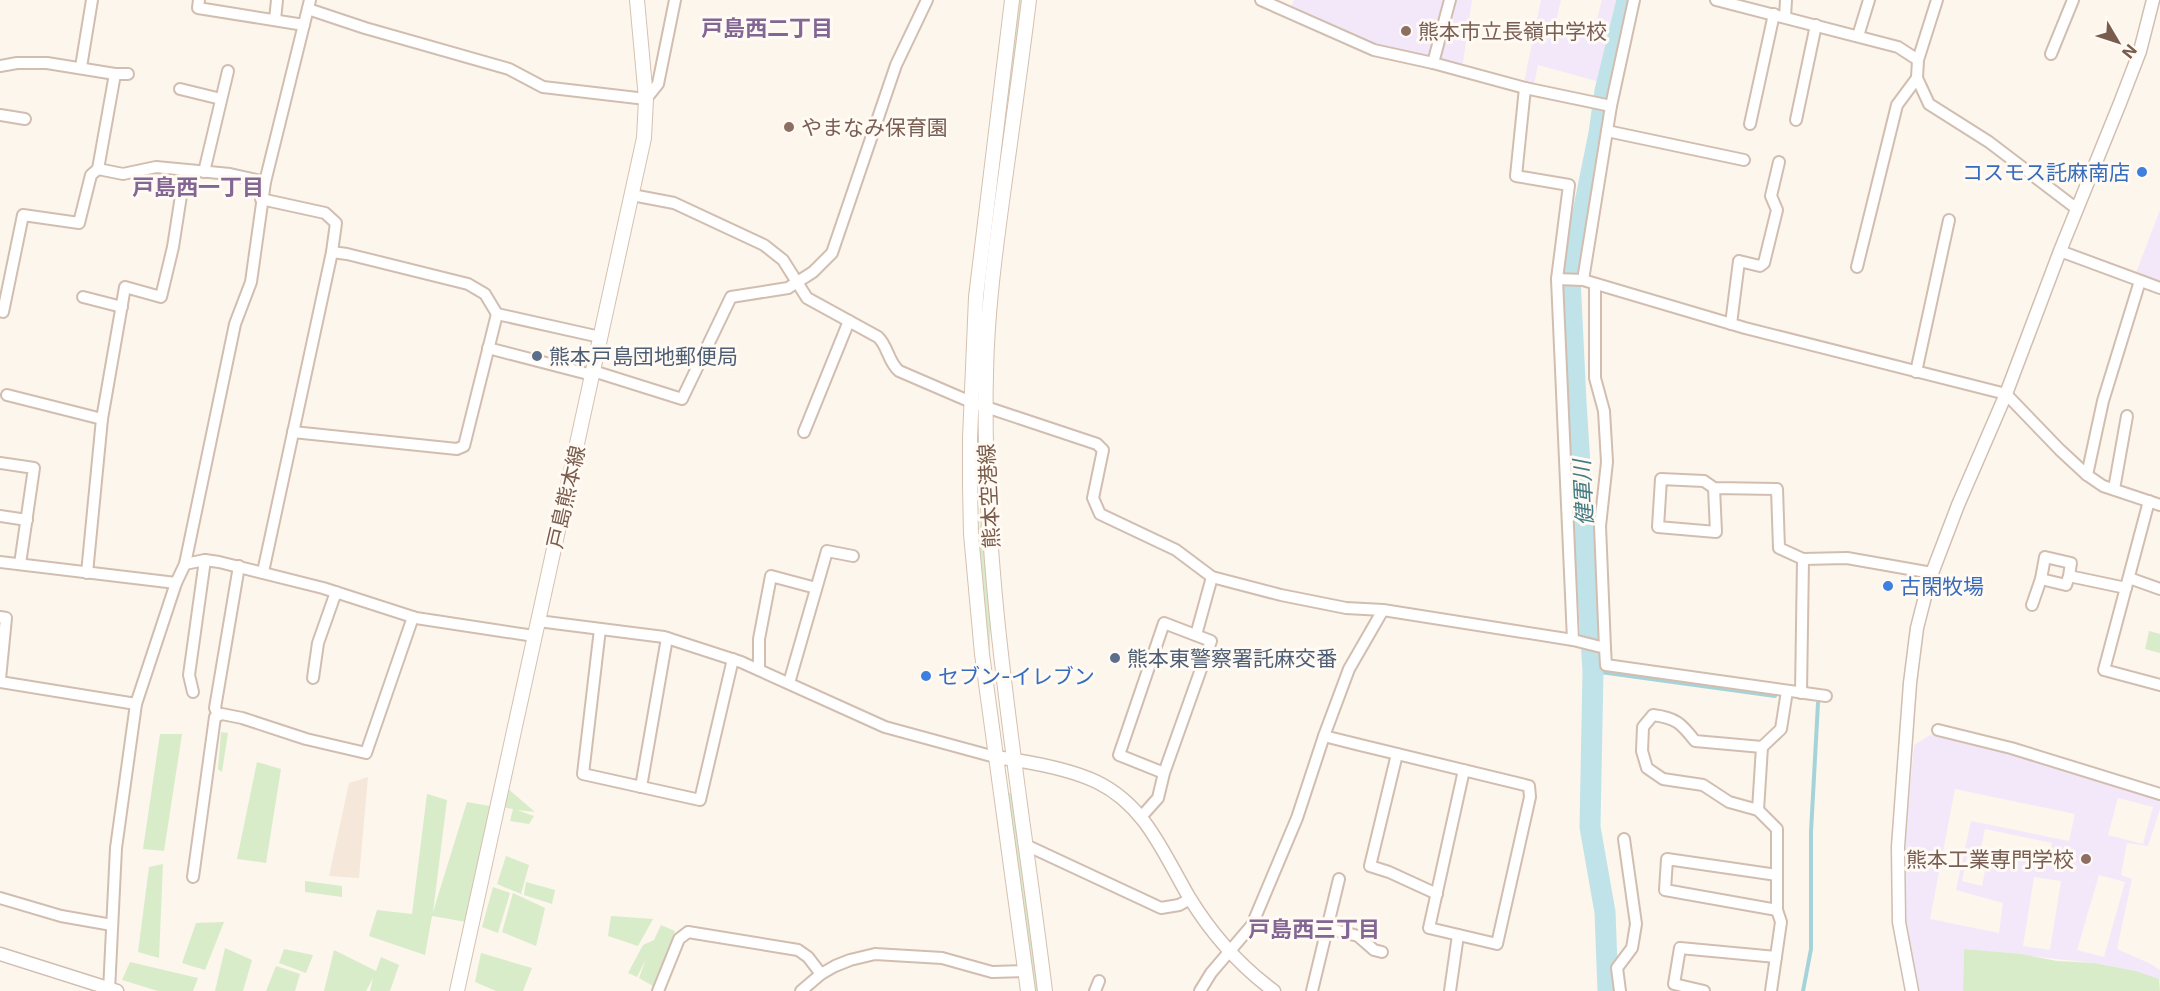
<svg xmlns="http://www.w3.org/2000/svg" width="2160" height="991" viewBox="0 0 2160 991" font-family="Inter,'Noto Sans JP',sans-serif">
<rect width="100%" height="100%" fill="#fdf6ec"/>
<path fill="#f5e8da" d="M368,777L359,878L329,876L349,783Z"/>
<g fill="#f3e8fa" fill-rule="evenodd">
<path d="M1294,0H1472L1463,63L1453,65L1369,43L1291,7Z"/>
<path d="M1541,0H1561L1556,21L1594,30L1602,0H1620L1600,82L1538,65L1534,85L1524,82Z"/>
<path d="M2160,210V283L2136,273Z"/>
<path d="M1938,730L2011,748L2160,801V809L2148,846L2127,843L2121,875L2132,879L2117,949L2151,964L2160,970V980L2136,971L2094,963L1964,949L1963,991H1918L1906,921V831L1914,745ZM1955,789L2075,814L2069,841L1971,821L1956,890L2003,903L1999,933L1930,919ZM2118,798L2153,807L2143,844L2108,835ZM1985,829L2052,843L2048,862L1981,848ZM1968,852L1988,856L1982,886L1962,881ZM2099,875L2125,882L2104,957L2077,950ZM2034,877L2061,881L2050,950L2023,946Z"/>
</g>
<g fill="#d8ecc9">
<path d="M1020,0H1022L977,365L984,288L1008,77Z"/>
<path d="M981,491L990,612V660L994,694L986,635L979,540Z"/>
<path d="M2149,631L2160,634V653L2145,649Z"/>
<path d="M221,732L228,733L222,772L218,769Z"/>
<path d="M160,734H182L164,851L143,849Z"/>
<path d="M257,762L281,769L266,863L237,859Z"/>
<path d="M507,788L535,812L517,810L534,816L529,824L510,821L513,809L502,807Z"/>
<path d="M1007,793H1013L1039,991H1034Z"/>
<path d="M427,794L447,800L433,912L467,802L490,806L472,923L432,916L425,955L369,936L377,910L412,914Z"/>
<path d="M506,856L529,865L521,894L497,884Z"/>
<path d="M163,864L159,958L138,952L149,867Z"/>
<path d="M305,881L342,886V897L305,892Z"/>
<path d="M526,882L555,890L552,904L524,895Z"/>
<path d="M493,887L510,893L498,933L482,927Z"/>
<path d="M513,893L545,908L536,946L502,932Z"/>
<path d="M611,916L653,919L638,946L608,936Z"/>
<path d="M224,922L205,970L182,963L196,923Z"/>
<path d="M661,925L675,931L653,986L639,978L646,959L637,977L628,973L643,945L654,940Z"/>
<path d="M225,948L252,960L243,991H215Z"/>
<path d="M284,949L313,955L306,973L279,963Z"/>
<path d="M1964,949L2021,954L2057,961L2094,963L2136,971L2159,979L2160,991H1963Z"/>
<path d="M334,950L376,971L381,957L399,965L390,991H370L373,978L366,991H324Z"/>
<path d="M481,953L532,968L523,991H496L475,982Z"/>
<path d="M130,962L198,978L193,991H158L122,980Z"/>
<path d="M276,966L300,974L295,991H266Z"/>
</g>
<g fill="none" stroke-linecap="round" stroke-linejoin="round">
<g stroke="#a5d3da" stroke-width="4">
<path d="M1593,671L1775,696"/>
<path d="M1803,991L1811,949V832L1818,703"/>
</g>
<path stroke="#bfe3e8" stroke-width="21" d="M1608,991L1605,912L1590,827L1593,671L1576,402L1570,277L1599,133L1605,91L1627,0"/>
<defs>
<g id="minor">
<path d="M199,0L198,8L304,25"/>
<path d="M1261,0L1374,50L1433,63L1525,88L1611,106"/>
<path d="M1716,0L1898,47L1918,60L1917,78L1929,104L1989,142L2077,209"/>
<path d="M308,9L365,28L509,69L543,87L646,99L658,84L675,0"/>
<path d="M1785,17L1786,0"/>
<path d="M275,20L277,0"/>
<path d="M1858,36L1869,0"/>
<path d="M2051,54L2073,0"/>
<path d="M1918,60L1937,0"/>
<path d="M1433,63L1450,0"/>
<path d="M0,66L17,63H47L115,74"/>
<path d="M81,67L92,0"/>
<path d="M128,74H115L98,169L123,174L156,167L230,174L265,182"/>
<path d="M1525,88L1516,176L1569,185L1557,279L1573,640"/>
<path d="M180,89L221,99"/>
<path d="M0,115L25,119"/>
<path d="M1796,120L1816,25"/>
<path d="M1750,124L1774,14"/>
<path d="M1607,131L1744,160"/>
<path d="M204,172L228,71"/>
<path d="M632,195L674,203L764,245L783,260L807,298L878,337C888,346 888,362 899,371L971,402L1097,444L1103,450L1093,498L1100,514L1176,550L1212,577L1281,595L1346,608L1383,610L1573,640L1605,648L1606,665L1826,696"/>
<path d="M261,199L325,213L336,223L332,252L263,572"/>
<path d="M2060,251L2160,288"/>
<path d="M332,252L347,254L468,284L485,294L497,314L600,337"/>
<path d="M1857,267L1897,105L1917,78"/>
<path d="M1557,279L1583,280L1745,328L2006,394L2060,450L2087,475L2103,486L2160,505"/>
<path d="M1583,280L1611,106L1634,0"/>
<path d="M1595,284V378L1604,411L1607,462L1600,526L1605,648"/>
<path d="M83,297L122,307"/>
<path d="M3,312L23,215L79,223L91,175L98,169"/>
<path d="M1731,324L1739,261L1760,266L1764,263L1777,210L1771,196L1779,162"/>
<path d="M488,348L592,375"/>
<path d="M593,371L682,399L731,297L788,288L813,272L832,253L896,65L927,0"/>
<path d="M1916,372L1949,220"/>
<path d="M7,395L102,419"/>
<path d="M293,432L457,449L464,446L497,314"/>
<path d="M804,432L849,321"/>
<path d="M0,463L34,468L20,564"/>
<path d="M2087,475L2103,401L2140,281"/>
<path d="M1714,488L1716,532L1658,527L1661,479L1704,481L1714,488L1777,489L1779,548L1803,559L1847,558L1932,573"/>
<path d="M2114,489L2127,416"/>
<path d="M2149,501L2104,670L2160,685"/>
<path d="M0,516L27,520"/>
<path d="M0,562L176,583"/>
<path d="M185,564L205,560L219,562L323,588L416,618L534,636"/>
<path d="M87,573L102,419L125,287L161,297L173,247L185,170"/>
<path d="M2069,576L2071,563L2045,557L2041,579L2066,585L2069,576L2126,588"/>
<path d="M2129,578L2160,589"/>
<path d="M2032,605L2041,579"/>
<path d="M0,617L6,618L0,679"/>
<path d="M538,621L664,637L741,662L885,727L995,757"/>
<path d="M600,629L583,774L700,800L733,659"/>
<path d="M1196,635L1212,577"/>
<path d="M759,670V639L771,576L816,588"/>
<path d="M313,678L318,643L336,592"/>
<path d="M0,682L136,704"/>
<path d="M789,683L827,551L853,556"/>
<path d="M193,692L189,675L205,560"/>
<path d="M1801,693L1803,559"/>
<path d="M218,715L215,708L239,566"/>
<path d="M1938,730L2011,748L2160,794"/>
<path d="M1324,736C1392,753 1460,769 1529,786L1530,797L1497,944L1429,928L1464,770"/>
<path d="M1397,754L1370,866L1389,872L1437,894"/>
<path d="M641,787L667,638"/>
<path d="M1758,810L1762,747"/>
<path d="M1141,817L1158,798L1164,773L1119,755L1164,623L1211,641L1164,773"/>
<path d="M1028,846L1161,908L1179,905L1190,899"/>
<path d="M193,877L215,717L222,714L242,718L306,739L366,753L413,617"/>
<path d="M0,898L61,916L112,925"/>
<path d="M1777,910L1665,890L1667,859L1777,875"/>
<path d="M1327,928L1358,936L1374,950L1382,952"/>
<path d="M109,991L116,848L136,704L176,583L185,564L235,324L251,282L265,182L310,0"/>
<path d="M658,991L679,939L688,932L798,950L808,957L821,974"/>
<path d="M801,991L821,974L835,966L850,960L875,954L942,958L992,972L1025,971"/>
<path d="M1095,991L1099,981"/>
<path d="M1200,991L1211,973L1252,925L1297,818L1324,736L1349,669L1383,610"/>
<path d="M1312,991L1339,879"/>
<path d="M1450,991L1458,935"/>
<path d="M1620,991L1617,968L1632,948L1636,924L1624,839"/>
<path d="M1704,991L1674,984L1680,948L1776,957"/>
<path d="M1771,991L1781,922L1777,910V829L1758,810L1729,802L1703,785L1663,779L1647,768L1642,751L1643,727L1653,715C1676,718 1681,723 1695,741L1762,747L1781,729L1787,691"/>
</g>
<g id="tertiary">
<path d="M995,757C1025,761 1070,769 1097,782C1146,806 1163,853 1189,897C1211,933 1240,966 1274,991"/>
<path d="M0,954L117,991"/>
<path d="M1912,991L1899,922L1898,847L1910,683L1917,628L1929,581L1958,505L2006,394L2060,251L2120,103L2140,51L2153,0"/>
</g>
<g id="secondary">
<path d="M1012,0L976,297L970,438V485L971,534L982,654L1028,991"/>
<path d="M1029,0C1021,65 1012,129 1003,194C995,253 987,313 986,373C981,580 1020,787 1045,991"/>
<path d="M457,991L644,138L646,99L637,0"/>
</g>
</defs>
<use href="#minor" stroke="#d1beb0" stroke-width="14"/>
<use href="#tertiary" stroke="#d1beb0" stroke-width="15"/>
<use href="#secondary" stroke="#d6c0b0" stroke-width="16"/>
<use href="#minor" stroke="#fff" stroke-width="10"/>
<use href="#tertiary" stroke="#fff" stroke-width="12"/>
<use href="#secondary" stroke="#fff" stroke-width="14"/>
</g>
<g fill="#8d6e63" stroke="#fffaf3" stroke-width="2">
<circle cx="1406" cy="31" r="6"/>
<circle cx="789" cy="127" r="6"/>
<circle cx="2086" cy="859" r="6"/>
</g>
<g fill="#3f7fe0" stroke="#fffaf3" stroke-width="2">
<circle cx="2142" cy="172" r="6"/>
<circle cx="1888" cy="586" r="6"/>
<circle cx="926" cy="676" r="6"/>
</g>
<g fill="#5c6f8a" stroke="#fffaf3" stroke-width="2">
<circle cx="537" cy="356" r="6"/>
<circle cx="1115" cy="658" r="6"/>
</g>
<g text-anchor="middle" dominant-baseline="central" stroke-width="6" stroke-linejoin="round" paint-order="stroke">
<g font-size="21" fill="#785e54" stroke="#fffaf3" text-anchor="start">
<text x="1418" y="31">熊本市立長嶺中学校</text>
<text x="801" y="127">やまなみ保育園</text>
<text x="2074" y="859" text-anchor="end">熊本工業専門学校</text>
</g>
<g font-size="21" fill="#366cbe" stroke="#fffaf3" text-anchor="start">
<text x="2130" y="172" text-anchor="end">コスモス託麻南店</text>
<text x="1900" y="586">古閑牧場</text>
<text x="938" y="676">セブン-イレブン</text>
</g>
<g font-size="21" fill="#4e5e75" stroke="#fffaf3" text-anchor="start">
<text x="549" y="356">熊本戸島団地郵便局</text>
<text x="1127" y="658">熊本東警察署託麻交番</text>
</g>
<g font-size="21" fill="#7a5c4d" stroke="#fffaf3">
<text transform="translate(989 496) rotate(-93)">熊本空港線</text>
<text transform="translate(566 497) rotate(-77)">戸島熊本線</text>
</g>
<g font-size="22" font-weight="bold" fill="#846695" stroke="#fffaf3">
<text x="767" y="28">戸島西二丁目</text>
<text x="198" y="187">戸島西一丁目</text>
<text x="1314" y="929">戸島西三丁目</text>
</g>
<g font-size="22" font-style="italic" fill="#437c86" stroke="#fffaf3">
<text transform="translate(1583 493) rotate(-93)">健軍川</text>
</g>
</g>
<g transform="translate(2118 42) rotate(129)" stroke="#fffaf3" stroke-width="4.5" paint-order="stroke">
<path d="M0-4.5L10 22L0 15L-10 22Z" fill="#7a5c4d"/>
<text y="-9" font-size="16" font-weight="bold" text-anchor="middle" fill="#7a5c4d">N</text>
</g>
</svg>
